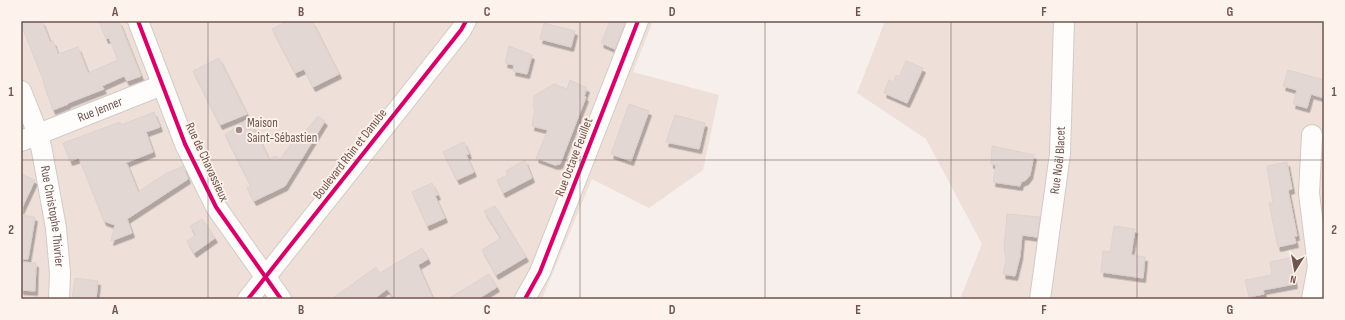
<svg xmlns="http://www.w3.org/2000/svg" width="1345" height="320" viewBox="0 0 1345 320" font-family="'Sofia Sans Condensed',sans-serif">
<defs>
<filter id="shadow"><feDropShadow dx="2.5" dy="4.5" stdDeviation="0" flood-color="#0004"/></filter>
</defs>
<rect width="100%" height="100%" fill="#f6efeb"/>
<g fill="#eee0d9">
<path d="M21,21H653L633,72L719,95L703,170L649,208L592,179L542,299H21Z"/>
<path d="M885,21H1324V299H960L982,244L926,139L857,93Z"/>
</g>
<g fill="#e2d7d3" stroke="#ded2ce" filter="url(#shadow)">
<path d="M21,21H42L50,42L53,41L58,54L78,47L88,73L118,60L109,38L106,39L99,21H119L141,76L127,81L124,76L102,86L104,89L68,103V104L53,110L43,82H44L21,24Z"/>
<path d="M287,21H312L339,74L313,87L304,69L295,73L272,29Z"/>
<path d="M610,21H626L615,49L601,43Z"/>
<path d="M544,23L575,31L571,47L540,39Z"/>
<path d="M509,46L532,55L527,74L513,71L514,65L505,63Z"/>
<path d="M219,58L247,114L220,125L193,71Z"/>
<path d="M906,61L923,68L907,103L884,93L889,80L894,82L896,75L899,77Z"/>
<path d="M1288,70L1324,80V98L1311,94L1307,108L1293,104L1297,90L1283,86Z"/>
<path d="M570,80L587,88L584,96L586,97L560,164L555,165L536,158L548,130L532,126L535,107H533L534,96L554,84L567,89Z"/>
<path d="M629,104L649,111L631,161L611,154Z"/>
<path d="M154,112L160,127L146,132L153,152L125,163L127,164L138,192L168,172H170L183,166L188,179L127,219L132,233L111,241L115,225L104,221L79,158L70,161L63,143L120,122L121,125Z"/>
<path d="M675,115L705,123L699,149L666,142Z"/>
<path d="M318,116L325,121L285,186L254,201L247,188L251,186L225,135L249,118L269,159L276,156L280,159L300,132L303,134Z"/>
<path d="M464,142L469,154L466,155L474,172L457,180L443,152Z"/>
<path d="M992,146L1034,155L1030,175L1026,180L1021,182L1020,186L993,182L996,165L991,164Z"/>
<path d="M525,160L532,178L503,193L497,180L508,175L506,171Z"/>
<path d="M1287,162L1292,189L1288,190L1297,236H1294L1296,243L1278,247L1269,203H1273L1267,166Z"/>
<path d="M21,174L35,180L21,210Z"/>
<path d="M432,183L438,195L435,196L445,218L427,226L412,192Z"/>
<path d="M495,206L526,257L496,275L482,250L501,238L484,211Z"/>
<path d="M1007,214L1040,217L1037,237L1022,235L1020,256L1015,276L1003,274L1006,259L1004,248Z"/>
<path d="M21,215L35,217L28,259H21Z"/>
<path d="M202,219L215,238L194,253L187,241L196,235L190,226Z"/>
<path d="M1114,226L1135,229L1131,255L1145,257L1143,278L1101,272L1103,251L1110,252Z"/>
<path d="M422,248L428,259L418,265L433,299H395L387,289L374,299H332L376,267L380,273Z"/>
<path d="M1290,258L1295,284L1263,290L1264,294L1249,297L1245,280L1272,275L1270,262Z"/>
<path d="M21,262L36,263L35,291L21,290Z"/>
<path d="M489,274L497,287L478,299H448Z"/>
<path d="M75,278L98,281L96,299H72Z"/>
</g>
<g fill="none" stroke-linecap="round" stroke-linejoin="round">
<defs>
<g id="minor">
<path d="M138,21L185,144L216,207L281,299"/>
<path id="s1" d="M21,91L38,134L42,151L56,228L60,273L59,299"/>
<path id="s2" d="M21,141L162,85"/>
<path d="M248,299L461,30L466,21"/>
<path d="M525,299L540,272L638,21"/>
<path id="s3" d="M1040,299L1060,154L1064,21"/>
<path d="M1312,299L1318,266L1309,193L1312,135"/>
</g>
</defs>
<use href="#minor" stroke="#d3cac6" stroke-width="22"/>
<use href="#minor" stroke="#fefdfc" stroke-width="20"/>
<defs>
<g id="cycleway">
<path d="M138,21L185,144L216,207L281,299"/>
<path d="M248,299L461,30L466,21"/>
<path d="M525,299L540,272L638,21"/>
</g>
</defs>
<use href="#cycleway" stroke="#fdf3ec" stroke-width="6"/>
<use href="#cycleway" stroke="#d6006c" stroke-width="4"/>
</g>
<path fill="none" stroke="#70544e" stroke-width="1" stroke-opacity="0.55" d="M208,21V299M394,21V299M580,21V299M765,21V299M951,21V299M1137,21V299M21,160H1324"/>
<circle fill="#9f8a85" stroke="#fdf3ec" stroke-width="1.5" cx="239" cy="130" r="4"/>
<g text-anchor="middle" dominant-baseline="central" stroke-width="3.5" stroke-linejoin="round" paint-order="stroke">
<g font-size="13" fill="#70544e" stroke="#fdf3ec">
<text stroke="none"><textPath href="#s2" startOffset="85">Rue Jenner</textPath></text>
<text transform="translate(350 154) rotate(-52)">Boulevard Rhin et Danube</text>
<text transform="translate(574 157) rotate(-69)">Rue Octave Feuillet</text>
<text stroke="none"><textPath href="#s3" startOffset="140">Rue Noël Blacet</textPath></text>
<text transform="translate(207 162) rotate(65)">Rue de Chavassieux</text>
<text stroke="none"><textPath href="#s1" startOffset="130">Rue Christophe Thivrier</textPath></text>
</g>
<g font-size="13" fill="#70544e" stroke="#fdf3ec" text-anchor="start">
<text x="247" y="123">Maison<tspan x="247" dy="15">Saint-Sébastien</tspan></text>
</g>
</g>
<rect width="1345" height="320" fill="none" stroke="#fdf3ec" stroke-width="44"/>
<g transform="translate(1295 270) rotate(191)" stroke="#fdf3ec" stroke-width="3" paint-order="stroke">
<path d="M0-3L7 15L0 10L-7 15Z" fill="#70544e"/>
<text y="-6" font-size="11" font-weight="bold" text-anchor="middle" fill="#70544e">N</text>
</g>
<rect x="22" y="22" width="1301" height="276" fill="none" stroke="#70544e" stroke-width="1.5"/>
<g font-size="13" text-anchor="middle" font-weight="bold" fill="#70544e">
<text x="115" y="16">A</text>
<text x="301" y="16">B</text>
<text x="487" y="16">C</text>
<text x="672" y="16">D</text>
<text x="858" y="16">E</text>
<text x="1044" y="16">F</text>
<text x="1230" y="16">G</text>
<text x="11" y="96">1</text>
<text x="1334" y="96">1</text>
<text x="11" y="234">2</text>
<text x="1334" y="234">2</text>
<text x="115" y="314">A</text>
<text x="301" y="314">B</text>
<text x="487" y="314">C</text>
<text x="672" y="314">D</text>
<text x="858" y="314">E</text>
<text x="1044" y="314">F</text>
<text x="1230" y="314">G</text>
</g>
</svg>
